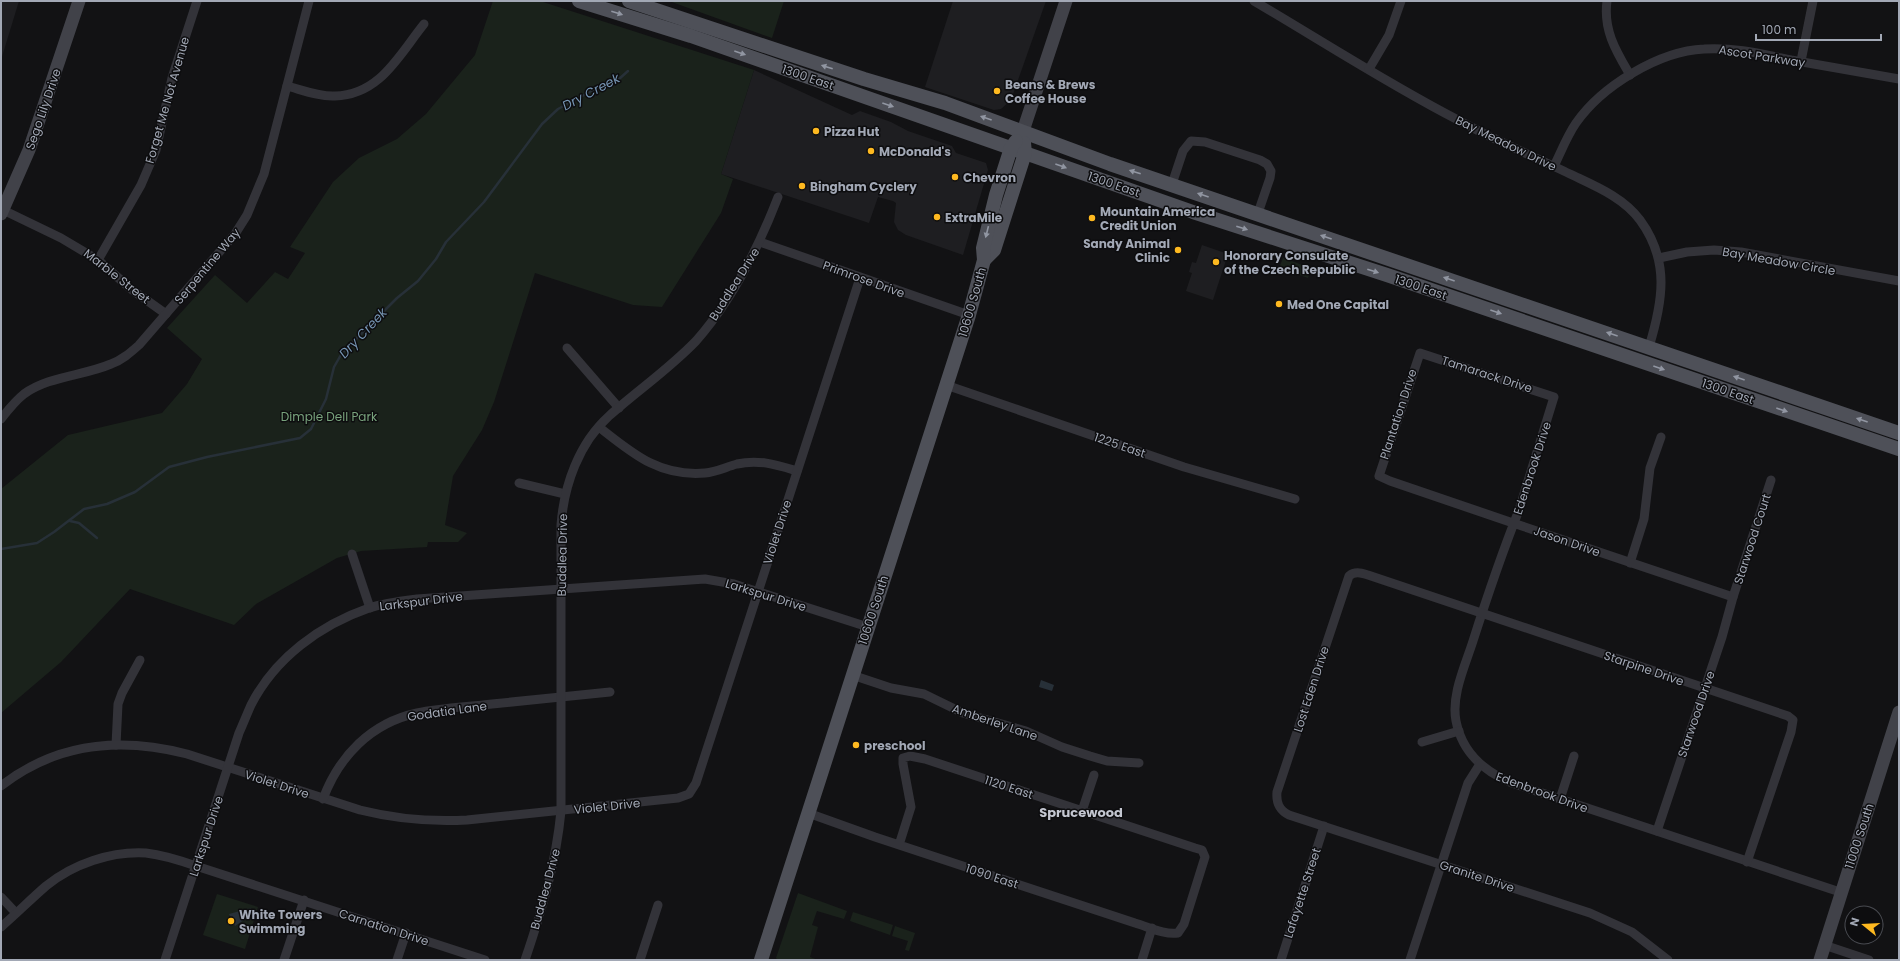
<svg xmlns="http://www.w3.org/2000/svg" width="1900" height="961" viewBox="0 0 1900 961" font-family="Poppins,sans-serif">
<rect width="100%" height="100%" fill="#121214"/>
<g fill="#1e1e21">
<path d="M1,1H19L1,60Z"/>
<path d="M953,1H1046L1011,100L1001,109L994,110L925,87Z"/>
<path d="M754,70L852,115L860,111L891,122L908,131L952,146L956,153L986,163L988,170L963,255L906,235L898,230L894,222L896,203L893,201L878,197L869,223L721,174Z"/>
<path d="M1202,245L1228,254L1213,300L1186,291L1192,273L1189,272L1192,262L1196,263Z"/>
</g>
<g fill="#1a221b">
<path d="M493,1H540L754,70L721,174L733,179L721,213L662,307L633,305L535,273L494,402L482,430L453,476L445,525L467,533L458,542H428L427,547L361,551L337,558L256,604L234,625L130,589L61,662L1,713V489L68,435L162,413L187,384L202,359L167,328L215,275L247,303L275,272L288,279L305,253L290,247L333,182L359,158L397,139L426,114L475,55Z"/>
<path d="M669,1H784L772,38Z"/>
<path d="M1283,258L1311,268L1308,278L1279,268Z"/>
<path d="M798,893L847,911L844,919L817,911L812,925L818,927L810,957L818,960H778L776,958Z"/>
<path d="M217,894L258,907L245,949L203,935Z"/>
<path d="M853,912L893,925L890,935L850,921Z"/>
<path d="M895,926L915,933L909,951L905,950L908,941L892,936Z"/>
</g>
<g fill="#273038">
<path d="M1041,680L1054,685L1052,691L1039,687Z"/>
<path d="M251,908L253,914L235,926L229,914Z"/>
</g>
<g fill="none" stroke-linecap="round" stroke-linejoin="round">
<g stroke="#273038" stroke-width="2.5">
<path d="M70,521L79,523L97,538"/>
<path d="M1,549L37,543L54,532L84,509L107,504L135,492L169,467L207,457L300,438L311,429L326,399L334,367L342,353L397,298L418,281L436,259L446,242L484,202L542,124L558,109L597,88L619,79L628,71"/>
</g>
<g stroke="#333339" stroke-width="9">
<path d="M1254,1C1322,41 1388,84 1458,120C1494,140 1533,156 1570,174C1595,186 1623,197 1640,220C1670,261 1663,301 1649,347"/>
<path d="M1607,1C1603,30 1616,51 1630,75"/>
<path d="M1801,61L1813,1"/>
<path d="M1369,69L1389,35L1401,1"/>
<path d="M287,86C302,90 320,97 335,96C380,95 399,55 424,24"/>
<path d="M1554,166C1561,152 1567,136 1576,123C1602,86 1659,51 1704,49C1734,47 1762,54 1791,60C1827,66 1863,73 1899,79"/>
<path d="M1172,184L1183,151L1191,141L1205,142L1260,160L1267,164L1271,171L1270,178L1258,213"/>
<path d="M1,209L61,238L98,260L131,289L166,314"/>
<path d="M760,242L969,315"/>
<path d="M1659,258L1687,252L1714,250L1741,252L1899,281"/>
<path d="M98,260L141,185L156,150L172,78L197,1"/>
<path d="M567,348L619,408"/>
<path d="M946,385L1184,467L1295,499"/>
<path d="M1,419C8,410 15,401 24,394C49,376 83,376 111,364C122,360 130,353 139,345L235,234L247,215L264,174L309,1"/>
<path d="M599,427C632,453 659,477 705,473C716,472 726,467 737,464C759,459 777,465 797,471"/>
<path d="M519,483L565,494"/>
<path d="M352,554L370,608"/>
<path d="M1630,563L1644,519L1650,468L1661,437"/>
<path d="M1733,597L1522,526L1513,523L1390,481L1379,476L1420,353L1554,397L1519,510C1502,553 1487,597 1473,641C1465,666 1451,695 1456,721C1462,752 1483,771 1512,783L1840,892"/>
<path d="M852,675L891,688L924,694L963,713L1026,731L1062,747L1090,756L1107,761L1139,763"/>
<path d="M1422,742L1459,731"/>
<path d="M116,745L118,704L122,693L140,660"/>
<path d="M1,786C56,743 121,737 187,754L360,810C396,819 430,822 467,820L678,798L689,794L696,783L860,278"/>
<path d="M323,799C339,756 371,723 417,713C441,708 467,707 492,704C531,700 571,696 610,692"/>
<path d="M1560,799L1574,756"/>
<path d="M1082,811L1094,775"/>
<path d="M808,813L875,837L1135,923C1149,927 1164,935 1178,933L1184,924L1205,857L1202,850L1195,848L925,759L910,756L903,758V764L911,807L899,845"/>
<path d="M1657,831L1722,637L1733,597L1771,480"/>
<path d="M1,897L16,913"/>
<path d="M1,927C16,914 31,899 46,886C73,864 111,851 146,853C163,855 179,860 196,866L485,960"/>
<path d="M1824,945L1869,960"/>
<path d="M165,960L239,733C243,724 247,714 251,705C275,658 320,625 369,608C384,603 401,601 417,599L705,579L734,584L868,627"/>
<path d="M284,960L304,900"/>
<path d="M397,960L406,933"/>
<path d="M525,960C542,910 556,863 561,811V525C564,485 579,443 609,416C638,390 668,370 696,341C733,299 758,249 778,197"/>
<path d="M640,960L658,905"/>
<path d="M1142,960L1152,928"/>
<path d="M1281,960L1324,826"/>
<path d="M1410,960L1468,783L1480,764"/>
<path d="M1668,960L1632,932L1590,913L1289,815C1279,810 1276,803 1277,792L1349,576C1355,571 1361,573 1368,575L1788,716L1793,720L1791,732L1747,862"/>
</g>
<g stroke="#414249" stroke-width="13">
<path d="M1023,131L1066,1"/>
<path d="M1,214L29,150L79,1"/>
<path d="M1820,960L1899,712"/>
</g>
<g stroke="#4e5058" stroke-width="14">
<path d="M579,1L691,36L1193,212L1387,275L1899,449"/>
<path d="M629,1L864,79L945,103L1110,164L1899,433"/>
<path d="M984,260L994,250L1025,153L1024,143"/>
<path d="M761,960L969,315L984,260L983,248L996,195L1011,148L1016,141"/>
</g>
</g>
<defs><path id="oneway-solid" d="M-6-.8H1V-3.2L6.5 0L1 3.2V.8H-6Z"/></defs>
<g fill="#9196a2">
<use href="#oneway-solid" transform="translate(617 13) rotate(18)"/>
<use href="#oneway-solid" transform="translate(740 53) rotate(19)"/>
<use href="#oneway-solid" transform="translate(827 67) rotate(-162)"/>
<use href="#oneway-solid" transform="translate(888 105) rotate(19)"/>
<use href="#oneway-solid" transform="translate(986 118) rotate(-161)"/>
<use href="#oneway-solid" transform="translate(1061 166) rotate(20)"/>
<use href="#oneway-solid" transform="translate(1135 172) rotate(-162)"/>
<use href="#oneway-solid" transform="translate(1203 195) rotate(-161)"/>
<use href="#oneway-solid" transform="translate(1242 228) rotate(18)"/>
<use href="#oneway-solid" transform="translate(987 232) rotate(104)"/>
<use href="#oneway-solid" transform="translate(1326 237) rotate(-161)"/>
<use href="#oneway-solid" transform="translate(1373 271) rotate(18)"/>
<use href="#oneway-solid" transform="translate(1449 279) rotate(-161)"/>
<use href="#oneway-solid" transform="translate(1496 312) rotate(19)"/>
<use href="#oneway-solid" transform="translate(1612 334) rotate(-161)"/>
<use href="#oneway-solid" transform="translate(1659 368) rotate(19)"/>
<use href="#oneway-solid" transform="translate(1739 378) rotate(-161)"/>
<use href="#oneway-solid" transform="translate(1782 410) rotate(19)"/>
<use href="#oneway-solid" transform="translate(1862 420) rotate(-161)"/>
</g>
<g fill="#feb920" stroke="#0d0d0f" stroke-width="1.5">
<circle cx="997" cy="91" r="4"/>
<circle cx="816" cy="131" r="4"/>
<circle cx="871" cy="151" r="4"/>
<circle cx="955" cy="177" r="4"/>
<circle cx="802" cy="186" r="4"/>
<circle cx="937" cy="217" r="4"/>
<circle cx="1092" cy="218" r="4"/>
<circle cx="1178" cy="250" r="4"/>
<circle cx="1216" cy="262" r="4"/>
<circle cx="1279" cy="304" r="4"/>
<circle cx="856" cy="745" r="4"/>
<circle cx="231" cy="921" r="4"/>
</g>
<g text-anchor="middle" dominant-baseline="central" stroke-width="3" stroke-linejoin="round" paint-order="stroke">
<g font-size="12" fill="#a2a8b5" stroke="#0d0d0f">
<text transform="translate(1762 56) rotate(9)">Ascot Parkway</text>
<text transform="translate(808 77) rotate(19)">1300 East</text>
<text transform="translate(167 100) rotate(-74)">Forget Me Not Avenue</text>
<text transform="translate(43 109) rotate(-71)">Sego Lily Drive</text>
<text transform="translate(1506 143) rotate(26)">Bay Meadow Drive</text>
<text transform="translate(1114 184) rotate(19)">1300 East</text>
<text transform="translate(1779 261) rotate(10)">Bay Meadow Circle</text>
<text transform="translate(207 266) rotate(-50)">Serpentine Way</text>
<text transform="translate(117 276) rotate(38)">Marble Street</text>
<text transform="translate(864 279) rotate(20)">Primrose Drive</text>
<text transform="translate(734 284) rotate(-58)">Buddlea Drive</text>
<text transform="translate(1421 287) rotate(19)">1300 East</text>
<text transform="translate(972 302) rotate(-74)">10600 South</text>
<text transform="translate(1487 374) rotate(18)">Tamarack Drive</text>
<text transform="translate(1728 391) rotate(19)">1300 East</text>
<text transform="translate(1398 414) rotate(-72)">Plantation Drive</text>
<text transform="translate(1120 445) rotate(19)">1225 East</text>
<text transform="translate(1532 468) rotate(-72)">Edenbrook Drive</text>
<text transform="translate(777 532) rotate(-72)">Violet Drive</text>
<text transform="translate(1752 539) rotate(-72)">Starwood Court</text>
<text transform="translate(1567 541) rotate(19)">Jason Drive</text>
<text transform="translate(562 555) rotate(-89)">Buddlea Drive</text>
<text transform="translate(766 595) rotate(17)">Larkspur Drive</text>
<text transform="translate(421 601) rotate(-7)">Larkspur Drive</text>
<text transform="translate(873 610) rotate(-72)">10600 South</text>
<text transform="translate(1644 668) rotate(19)">Starpine Drive</text>
<text transform="translate(1311 689) rotate(-72)">Lost Eden Drive</text>
<text transform="translate(447 711) rotate(-8)">Godatia Lane</text>
<text transform="translate(1696 714) rotate(-71)">Starwood Drive</text>
<text transform="translate(995 722) rotate(19)">Amberley Lane</text>
<text transform="translate(277 784) rotate(18)">Violet Drive</text>
<text transform="translate(1009 787) rotate(18)">1120 East</text>
<text transform="translate(1542 792) rotate(20)">Edenbrook Drive</text>
<text transform="translate(607 806) rotate(-6)">Violet Drive</text>
<text transform="translate(206 836) rotate(-72)">Larkspur Drive</text>
<text transform="translate(1859 836) rotate(-72)">11000 South</text>
<text transform="translate(992 876) rotate(18)">1090 East</text>
<text transform="translate(1477 876) rotate(18)">Granite Drive</text>
<text transform="translate(545 889) rotate(-75)">Buddlea Drive</text>
<text transform="translate(1302 893) rotate(-72)">Lafayette Street</text>
<text transform="translate(384 927) rotate(18)">Carnation Drive</text>
</g>
<g font-size="12" font-weight="bold" fill="#a2a8b5" stroke="#0d0d0f" text-anchor="start">
<text x="1005" y="84">Beans &amp; Brews<tspan x="1005" dy="14">Coffee House</tspan></text>
<text x="824" y="131">Pizza Hut</text>
<text x="879" y="151">McDonald's</text>
<text x="963" y="177">Chevron</text>
<text x="810" y="186">Bingham Cyclery</text>
<text x="1100" y="211">Mountain America<tspan x="1100" dy="14">Credit Union</tspan></text>
<text x="945" y="217">ExtraMile</text>
<text x="1170" y="243" text-anchor="end">Sandy Animal<tspan x="1170" dy="14">Clinic</tspan></text>
<text x="1224" y="255">Honorary Consulate<tspan x="1224" dy="14">of the Czech Republic</tspan></text>
<text x="1287" y="304">Med One Capital</text>
<text x="864" y="745">preschool</text>
<text x="239" y="914">White Towers<tspan x="239" dy="14">Swimming</tspan></text>
</g>
<g font-size="12" fill="#78a27c" stroke="#0d0d0f">
<text x="329" y="416">Dimple Dell Park</text>
</g>
<g font-size="13" font-style="italic" fill="#7695b3" stroke="#0d0d0f">
<text transform="translate(591 92) rotate(-28)">Dry Creek</text>
<text transform="translate(363 333) rotate(-47)">Dry Creek</text>
</g>
<g font-size="13" font-weight="bold" fill="#c4c7d1" stroke="#0d0d0f">
<text x="1081" y="812">Sprucewood</text>
</g>
</g>
<rect width="1900" height="961" fill="none" stroke="#a2a8b5" stroke-width="4"/>
<g transform="translate(1864 925) rotate(288)"><circle r="19" fill="#0d0d0f" stroke="#494b51"/>
<path d="M0-3L7 15L0 10L-7 15Z" fill="#feb920"/>
<text y="-6" font-size="11" font-weight="bold" text-anchor="middle" fill="#a2a8b5">N</text>
</g>
<path d="M1756 34v6h125v-6" fill="none" stroke="#a2a8b5" stroke-width="2"/>
<text x="1762" y="34" font-size="12" fill="#a2a8b5" stroke="#0d0d0f" stroke-width="3" paint-order="stroke">100 m</text>
</svg>
